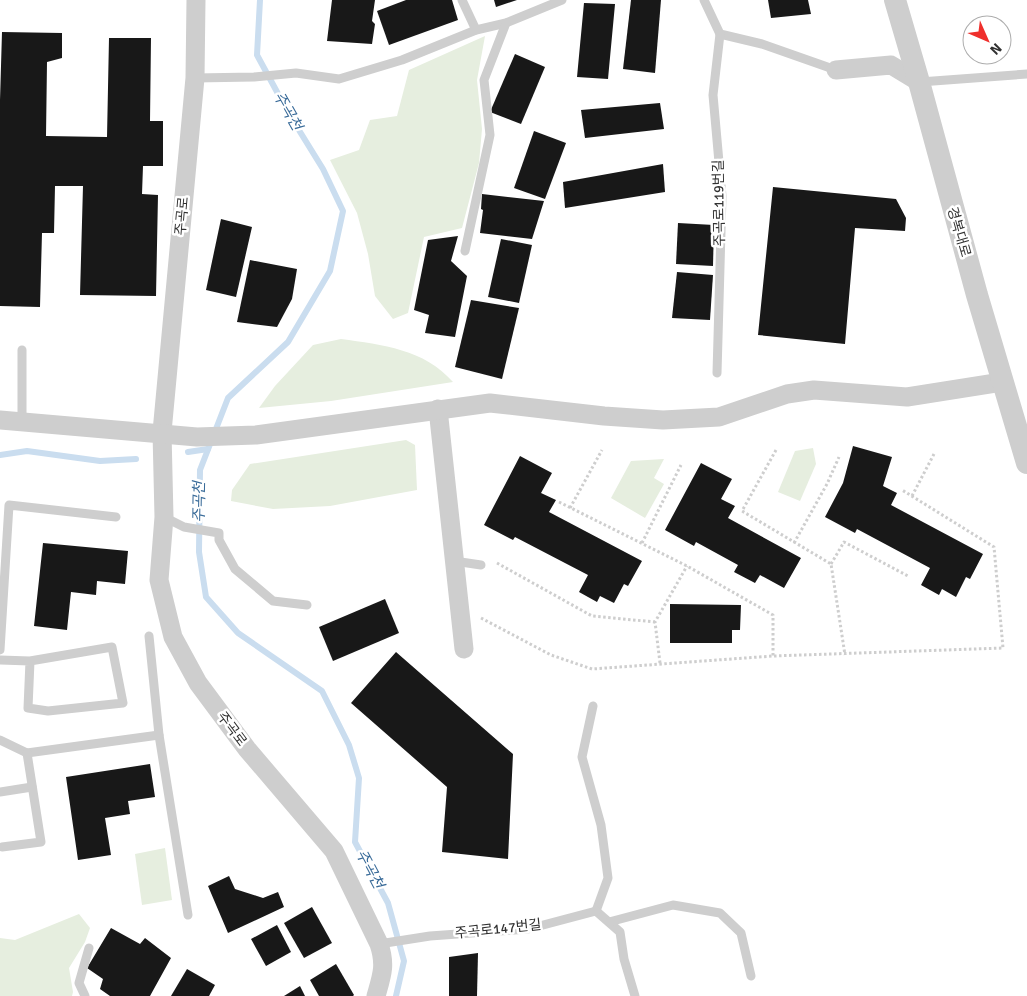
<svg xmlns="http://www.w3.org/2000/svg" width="1027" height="996" viewBox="0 0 1027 996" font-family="Signika,'Noto Sans KR',sans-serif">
<rect width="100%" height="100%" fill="#fff"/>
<g fill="#e6eedf">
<path d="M485,36L477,80L482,129L479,163L462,228L424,237L408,313L393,319L375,296L368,254L357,213L330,160L359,150L370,120L397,116L409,70Z"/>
<path d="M341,339C383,345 424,349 453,382L331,401L259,408L275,386L313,345Z"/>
<path d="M406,440L415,445L417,490L330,506L273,509L231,501L232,490L250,464Z"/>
<path d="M813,448L816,464L800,501L778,492L795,451Z"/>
<path d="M664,459L654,478L664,484L645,518L611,498L631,461Z"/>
<path d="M165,848L172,900L142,905L135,854Z"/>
<path d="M79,914L90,928L85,942L69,968L73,992L72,996H0V938L15,940Z"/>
</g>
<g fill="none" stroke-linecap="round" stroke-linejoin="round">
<g stroke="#caddef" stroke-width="6">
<path d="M260,0L257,55L289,114L323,169L343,211L330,271L288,342L228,398L200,470L199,552L206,597L238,633L322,691L349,745L359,778L355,842L388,903L404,961L396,996"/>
<path d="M188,452L208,449"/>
<path d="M0,455L27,451L100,461L136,459"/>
</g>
</g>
<g fill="#181818">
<path d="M332,0H375L372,21L375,24L372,44L327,41Z"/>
<path d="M406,0H452L458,20L389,45L377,11Z"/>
<path d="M494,0H517L496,7Z"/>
<path d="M631,0H661L655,73L623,69Z"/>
<path d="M768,0H808L811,14L771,18Z"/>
<path d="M584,3L615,4L608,79L577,77Z"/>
<path d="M2,32L62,33V58L47,62L46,136L107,137L109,38H151L150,121H163V166H143L142,194L158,195L156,296L80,295L83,186H55L54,233H42L40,307L0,306V100Z"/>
<path d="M515,54L545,67L521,124L490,112Z"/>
<path d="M660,103L664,129L585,138L581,110Z"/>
<path d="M534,131L566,143L545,199L514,188Z"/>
<path d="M663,164L665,192L565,208L563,182Z"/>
<path d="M773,187L896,199L906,218L905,231L855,228L845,344L758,335Z"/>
<path d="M482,194L544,201L532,239L480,233L483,210L481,209Z"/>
<path d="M221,219L252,227L236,297L206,290Z"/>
<path d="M678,223L714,225L713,266L676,264Z"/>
<path d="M458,236L451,261L467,276L455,337L425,333L429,315L414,310L428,240Z"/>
<path d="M501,239L532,245L519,303L488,297Z"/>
<path d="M250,260L297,269L292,299L277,327L237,322Z"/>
<path d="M677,272L713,275L710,320L672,318Z"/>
<path d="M471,300L519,308L502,379L455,367Z"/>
<path d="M853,446L892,457L883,486L897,493L891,505L983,554L970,579L966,577L956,597L942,589L939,595L921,585L930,568L857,529L855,533L825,517L843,483Z"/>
<path d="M520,456L552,473L541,493L556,500L549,512L642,561L628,586L624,584L614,603L600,596L597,602L579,592L588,575L515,537L513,540L484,525Z"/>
<path d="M701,463L732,479L721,499L735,506L728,518L801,558L784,588L760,575L755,583L734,572L738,565L696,542L694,546L665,530Z"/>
<path d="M43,543L128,551L125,584L97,581L96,595L71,592L67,630L34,626Z"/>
<path d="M385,599L399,633L333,661L319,627Z"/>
<path d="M670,604L741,605L740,630H732V643H670Z"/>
<path d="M396,652L513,754L508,859L442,852L447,787L351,703Z"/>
<path d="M150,764L155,797L128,801L130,814L105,818L111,855L78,860L66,777Z"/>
<path d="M229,876L235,889L263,898L278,892L284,907L228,933L208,886Z"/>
<path d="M312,907L332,943L304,958L284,923Z"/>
<path d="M277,925L291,952L266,966L251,939Z"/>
<path d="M111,928L140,944L145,938L171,958L150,996H110L100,989L103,979L87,968Z"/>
<path d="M478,953L477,996H449V957Z"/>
<path d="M336,964L354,995L353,996H319L310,980Z"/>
<path d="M187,969L215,985L209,996H171Z"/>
<path d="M300,986L305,996H284Z"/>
</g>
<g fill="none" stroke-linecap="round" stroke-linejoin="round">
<g stroke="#cecece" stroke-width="3" stroke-dasharray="2.5 2.5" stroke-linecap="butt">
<path d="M776,450L742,511L831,564L845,655"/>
<path d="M912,496L934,454"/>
<path d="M559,502L687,566L773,615V656"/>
<path d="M570,508L602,450"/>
<path d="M642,543L681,465"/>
<path d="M794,543L827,484L839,457"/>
<path d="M497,563L592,616L655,622"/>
<path d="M831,564L844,542L908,576"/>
<path d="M481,618L551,655L592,669L773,656L1003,648L994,547L902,490"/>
<path d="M660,663L655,622L687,566"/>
</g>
<g stroke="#cecece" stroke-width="9">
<path d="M462,0L476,30"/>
<path d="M704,0L720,34L762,44L836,70"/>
<path d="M195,78L254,77L296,73L339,79L402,60L476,30L506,23L562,0"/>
<path d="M920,82L1027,74"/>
<path d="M465,251L490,135L484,80L506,23"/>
<path d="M22,350V421"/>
<path d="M717,373L722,196L713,95L720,34"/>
<path d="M164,517L184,527L219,533V540L235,569L273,601L307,605"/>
<path d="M454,561L481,565"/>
<path d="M149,636L159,735L188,915"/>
<path d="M0,650L9,505L116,517"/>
<path d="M0,660L30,661L112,647L123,703L48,711L28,708L30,661"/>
<path d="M593,706L582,757L601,825L608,878L596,911"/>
<path d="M0,740L27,753L159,735"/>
<path d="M0,792L32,787"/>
<path d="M2,847L41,842L27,753"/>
<path d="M596,911L620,932L624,959L635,996"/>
<path d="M609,922L673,905L720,913L741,933L751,976"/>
<path d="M379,944L430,936L528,929L596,911"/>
<path d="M85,996L79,983L89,948"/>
</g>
<g stroke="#cecece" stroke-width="19">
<path d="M196,0L195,78L162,432L164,517L159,580L173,637L198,683L247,749L334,851L379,944C386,965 382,975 376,996"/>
<path d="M836,70L891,65L919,82"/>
<path d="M438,409L464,649"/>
<path d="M0,420L197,437L256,435L490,403L604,416L663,420L719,417L787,394L814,390L907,397L1002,382"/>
</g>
<path stroke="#cecece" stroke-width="22" d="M895,0L919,82L977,295L1027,463"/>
</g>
<g text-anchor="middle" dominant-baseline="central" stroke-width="5" stroke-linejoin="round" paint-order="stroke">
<g font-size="14" fill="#313131" stroke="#fff">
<text transform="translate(719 203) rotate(-91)">주곡로119번길</text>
<text transform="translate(182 216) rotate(-85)">주곡로</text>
<text transform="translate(959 232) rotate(74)">경복대로</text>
<text transform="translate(232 729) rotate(53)">주곡로</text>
<text transform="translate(498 929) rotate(-6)">주곡로147번길</text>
</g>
<g font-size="15" font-style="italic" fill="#396b99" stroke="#fff">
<text transform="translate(288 111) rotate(60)">주곡천</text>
<text transform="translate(199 502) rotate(-89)">주곡천</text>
<text transform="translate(370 869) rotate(62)">주곡천</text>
</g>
</g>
<g transform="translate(987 40) rotate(135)"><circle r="24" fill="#ffffff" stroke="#adadad"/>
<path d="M0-4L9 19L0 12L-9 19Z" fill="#ef2f2c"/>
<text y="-8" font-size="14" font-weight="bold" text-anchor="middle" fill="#313131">N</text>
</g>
</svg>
